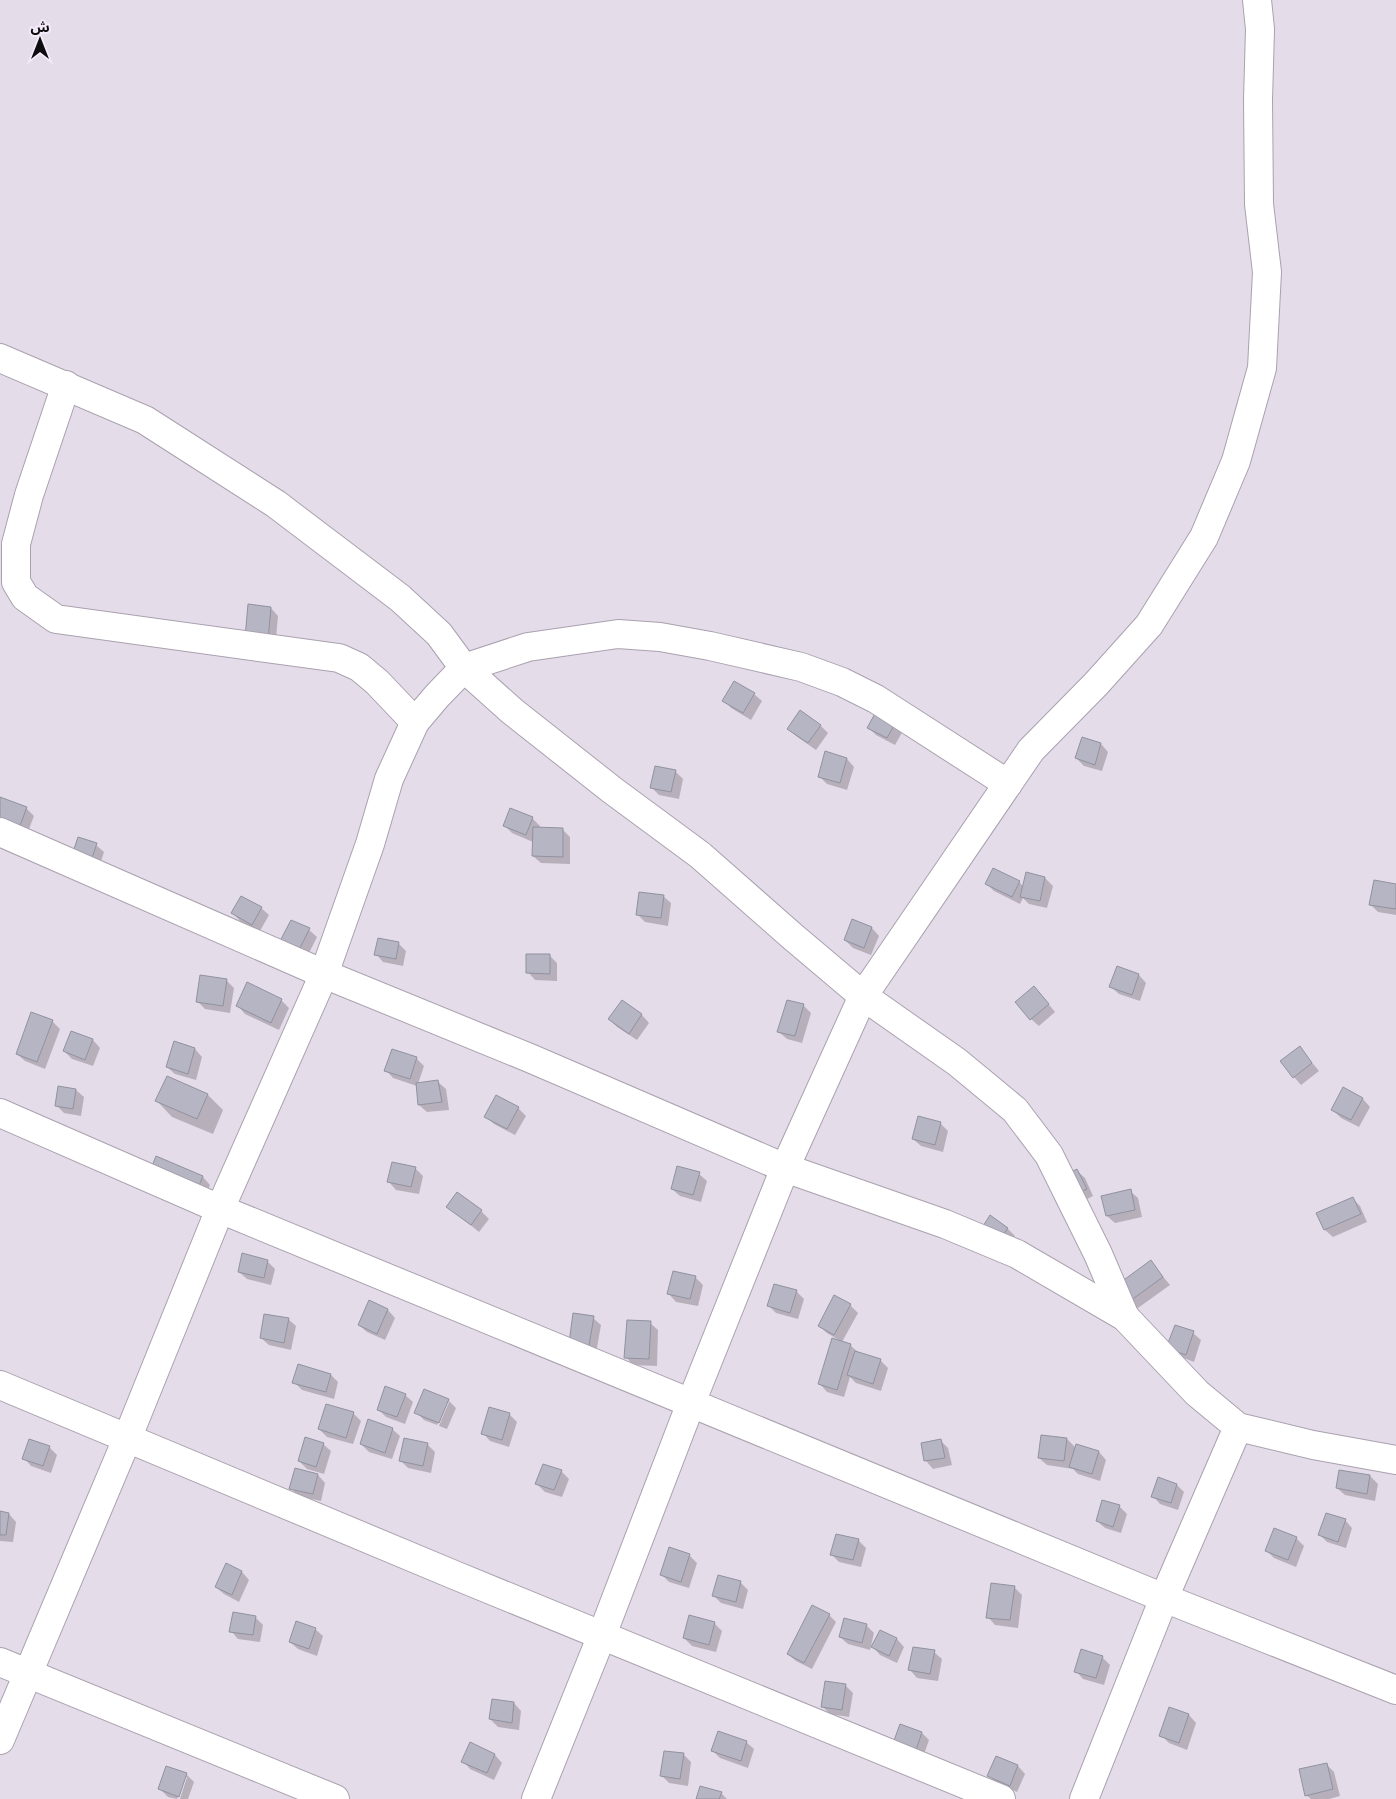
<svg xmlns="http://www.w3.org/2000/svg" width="1396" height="1799" viewBox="0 0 1396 1799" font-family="'Roboto Condensed','Noto Sans Arabic',sans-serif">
<rect width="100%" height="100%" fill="#e5dcea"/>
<g fill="#0003">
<path d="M271,608L278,616L275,648L254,646Z"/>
<path d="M754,694L762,701L751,720L731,708L724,700Z"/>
<path d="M877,712L904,729L895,745L876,735L869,728Z"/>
<path d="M820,725L828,733L816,750L796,736L789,729Z"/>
<path d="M1101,744L1108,752L1102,771L1084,766L1076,758Z"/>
<path d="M826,753L847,759L854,767L847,790L827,784L819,776Z"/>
<path d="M675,771L683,779L679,799L659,795L651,787Z"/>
<path d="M0,798L26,808L34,816L26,837Z"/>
<path d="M532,818L540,826L539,829L563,830L570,837V864L541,863L533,856V842L512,833L504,825Z"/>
<path d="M96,845L104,852L97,874L79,869Z"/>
<path d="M1027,874L1045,878L1053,886L1047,908L1029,904L1023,898L1020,904L994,891L987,884L1019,882L1024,887Z"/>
<path d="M1396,885V915L1378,912L1370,904Z"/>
<path d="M663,896L671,903L668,926L645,922L638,915Z"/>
<path d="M261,908L269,915L260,931L240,921L233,913Z"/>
<path d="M853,921L872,928L879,936L871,955L853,948L845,940Z"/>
<path d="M309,930L317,937L307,957L290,949Z"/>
<path d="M399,944L406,951L403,966L383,962L376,954Z"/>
<path d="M549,955L557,963V981L535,980L528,972Z"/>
<path d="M1117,968L1139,975L1146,983L1140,1001L1119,994L1111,987Z"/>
<path d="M226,980L234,988L230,1013L205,1009L197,1001Z"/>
<path d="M1042,996L1055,1012L1039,1026L1031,1019Z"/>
<path d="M281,1000L289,1008L279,1030L245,1014L238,1006Z"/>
<path d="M622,1001L642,1015L649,1023L637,1040L617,1027L609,1019Z"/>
<path d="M803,1005L811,1013L802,1043L787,1039L779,1032Z"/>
<path d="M52,1021L60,1029L45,1069L25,1061L17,1054Z"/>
<path d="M72,1032L93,1040L100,1048L93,1066L72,1059L64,1051Z"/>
<path d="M1300,1048L1319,1071L1301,1085L1294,1077Z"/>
<path d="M195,1049L202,1057L196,1080L175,1074L167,1067Z"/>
<path d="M392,1051L417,1059L424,1066L418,1084L438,1082L446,1089L449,1110L427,1112L419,1105L417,1086L393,1078L386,1070Z"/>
<path d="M1344,1089L1363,1099L1370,1107L1359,1127L1341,1118L1333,1110Z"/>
<path d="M76,1090L84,1097L81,1116L64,1113L56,1105Z"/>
<path d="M208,1095L223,1110L213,1134L172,1117L157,1101Z"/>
<path d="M518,1108L526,1116L515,1135L494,1124L486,1117Z"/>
<path d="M919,1118L941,1124L948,1131L943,1152L921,1146L913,1139Z"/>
<path d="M156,1158L203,1177L210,1185L203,1202Z"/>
<path d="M415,1168L423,1176L419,1194L396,1190L389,1182Z"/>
<path d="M1077,1171L1085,1178L1093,1196L1075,1205Z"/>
<path d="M699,1174L707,1181L701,1202L680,1196L672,1189Z"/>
<path d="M1130,1191L1138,1198L1142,1217L1115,1223L1107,1216Z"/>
<path d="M458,1194L481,1211L489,1219L479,1232L448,1207Z"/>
<path d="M1352,1198L1360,1206L1367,1222L1333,1237L1325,1230L1318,1214Z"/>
<path d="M1007,1228L1015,1236L1003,1253L987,1241Z"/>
<path d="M267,1261L275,1269L271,1285L247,1279L239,1272Z"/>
<path d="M1151,1262L1170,1285L1138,1308L1131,1301Z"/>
<path d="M695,1277L703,1285L698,1306L676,1302L669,1294Z"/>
<path d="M796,1291L804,1299L798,1319L776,1313L769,1306Z"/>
<path d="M835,1297L850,1305L858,1313L842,1342L850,1345L858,1352L880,1360L888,1368L881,1391L856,1383L850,1377L844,1397L827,1392L820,1384L839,1340L827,1333L819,1326Z"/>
<path d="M370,1302L388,1310L395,1318L385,1340L367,1332L359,1325Z"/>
<path d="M593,1318L601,1325L596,1353L570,1342Z"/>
<path d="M288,1319L296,1326L291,1350L269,1345L261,1338Z"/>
<path d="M650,1323L658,1330L657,1366L633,1365L626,1357Z"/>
<path d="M1193,1333L1201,1340L1194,1362L1176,1355L1168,1347Z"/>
<path d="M299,1365L331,1375L338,1382L334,1399L302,1390L294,1382Z"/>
<path d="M425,1390L448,1400L456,1408L447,1429L439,1426L449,1402H447L437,1425L424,1420L416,1412Z"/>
<path d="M405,1395L413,1402L405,1424L386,1417L378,1409Z"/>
<path d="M353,1413L361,1421L353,1444L327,1437L319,1429Z"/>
<path d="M509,1414L517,1422L509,1447L490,1441L483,1433Z"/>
<path d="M392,1429L400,1436L392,1459L369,1452L361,1444Z"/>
<path d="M1067,1439L1076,1448L1099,1452L1106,1460L1100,1481L1078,1474L1073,1469L1047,1465L1039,1458Z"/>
<path d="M940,1440L948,1448L952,1465L933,1469L926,1461L922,1444Z"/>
<path d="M323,1444L331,1451L324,1474L307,1469L299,1461Z"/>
<path d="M427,1444L435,1452L431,1473L408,1468L401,1461Z"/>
<path d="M49,1447L57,1455L51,1473L31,1466L24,1458Z"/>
<path d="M295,1469L318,1475L325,1483L321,1501L298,1496L291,1488Z"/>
<path d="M561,1471L569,1479L562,1497L545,1492L537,1484Z"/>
<path d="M1340,1471L1370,1476L1378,1484L1375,1501L1345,1495L1337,1488Z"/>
<path d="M1177,1485L1184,1492L1178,1510L1160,1504L1153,1496Z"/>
<path d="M1119,1506L1127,1514L1121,1533L1105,1528L1097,1521Z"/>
<path d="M0,1513L9,1514L16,1522L13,1542L0,1541Z"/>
<path d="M1345,1520L1352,1528L1346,1548L1327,1542L1320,1535Z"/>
<path d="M1296,1538L1304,1546L1296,1567L1274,1558L1267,1551Z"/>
<path d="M858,1540L866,1548L861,1567L839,1562L831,1554Z"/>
<path d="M689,1555L697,1563L689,1588L669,1582L662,1575Z"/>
<path d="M226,1565L242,1572L249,1580L239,1602L224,1594L216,1587Z"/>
<path d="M740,1582L748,1590L743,1609L721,1603L714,1596Z"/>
<path d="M1014,1587L1022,1595L1018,1628L995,1625L988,1617Z"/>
<path d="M829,1615L836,1622L812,1669L796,1661L788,1654Z"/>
<path d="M255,1617L263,1625L260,1642L238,1639L231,1631Z"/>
<path d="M714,1623L722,1631L716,1652L692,1646L684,1638Z"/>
<path d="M866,1625L874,1633L870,1650L848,1644L840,1637Z"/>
<path d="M315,1629L323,1636L317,1656L298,1649L290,1642Z"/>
<path d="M881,1632L897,1639L904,1647L897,1663L880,1655L873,1647Z"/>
<path d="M934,1652L942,1659L938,1681L917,1678L910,1670Z"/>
<path d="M1102,1657L1110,1665L1104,1685L1083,1679L1076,1671Z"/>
<path d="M826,1682L846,1686L853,1693L849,1717L830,1714L822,1706Z"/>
<path d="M514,1703L521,1711L519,1730L498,1727L490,1719Z"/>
<path d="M1170,1709L1189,1715L1196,1723L1187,1750L1169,1743L1161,1735Z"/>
<path d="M922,1733L929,1740L922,1760L902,1753Z"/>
<path d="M746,1742L754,1749L748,1768L720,1758L713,1751Z"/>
<path d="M683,1754L691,1762L688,1786L669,1783L662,1776Z"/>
<path d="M495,1755L502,1763L494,1780L470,1769L463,1761Z"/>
<path d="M997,1757L1018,1766L1025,1774L1017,1792L997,1783L989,1776Z"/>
<path d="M1327,1765L1334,1772L1340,1796L1329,1799H1311L1306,1795Z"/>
<path d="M186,1774L194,1782L188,1799H180L187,1777H185L177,1799L168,1797L160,1789Z"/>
<path d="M721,1793L727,1799H697Z"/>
</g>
<g fill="#b5b5c4" stroke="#91919f">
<path d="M248,604L271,607L268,641L245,638Z"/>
<path d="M734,681L755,693L743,713L722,701Z"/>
<path d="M800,710L821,725L808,743L787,729Z"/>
<path d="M877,710L897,720L887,738L867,728Z"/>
<path d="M1082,737L1101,743L1095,765L1075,758Z"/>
<path d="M825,751L847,758L840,783L818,777Z"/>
<path d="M655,766L676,770L671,792L650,788Z"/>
<path d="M0,797L27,807L18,831L0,824Z"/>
<path d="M510,808L533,817L526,835L503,826Z"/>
<path d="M533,827L563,828V857L532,856Z"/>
<path d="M78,837L97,843L89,867L70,861Z"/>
<path d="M993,868L1020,881L1012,897L985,884Z"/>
<path d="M1026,872L1045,877L1040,901L1020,897Z"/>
<path d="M1374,880L1396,884V909L1369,905Z"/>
<path d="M639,892L664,895L661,918L636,915Z"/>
<path d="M241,896L262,907L252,925L231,913Z"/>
<path d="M852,919L872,927L864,948L844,940Z"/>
<path d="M291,920L310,928L299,950L280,941Z"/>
<path d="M378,938L399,942L396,959L374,955Z"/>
<path d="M526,954H550V974L526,973Z"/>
<path d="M1117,966L1139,974L1132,995L1109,987Z"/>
<path d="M200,975L227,979L223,1006L196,1002Z"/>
<path d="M247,982L282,999L271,1023L236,1006Z"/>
<path d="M1034,986L1049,1004L1030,1020L1015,1002Z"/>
<path d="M622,1000L642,1014L629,1034L608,1019Z"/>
<path d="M787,1000L804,1004L795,1036L777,1032Z"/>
<path d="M31,1012L53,1020L37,1062L16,1054Z"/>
<path d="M71,1031L93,1039L85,1060L63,1051Z"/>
<path d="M174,1041L195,1048L188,1074L166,1067Z"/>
<path d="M1300,1046L1312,1063L1293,1078L1280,1061Z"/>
<path d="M392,1049L417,1057L410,1079L384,1071Z"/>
<path d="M167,1076L208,1094L197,1119L155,1101Z"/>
<path d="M438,1080L442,1102L418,1105L416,1083Z"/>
<path d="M58,1086L76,1089L73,1109L55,1106Z"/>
<path d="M1343,1087L1363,1098L1351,1120L1331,1110Z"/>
<path d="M496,1095L519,1107L507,1129L484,1117Z"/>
<path d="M918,1116L941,1122L935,1145L912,1139Z"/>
<path d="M156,1156L203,1176L195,1195L148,1176Z"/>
<path d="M392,1162L416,1167L411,1187L387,1182Z"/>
<path d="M677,1166L700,1172L693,1195L671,1189Z"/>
<path d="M1077,1169L1087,1189L1066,1198L1057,1179Z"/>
<path d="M1131,1189L1135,1210L1106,1216L1101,1196Z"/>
<path d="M457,1192L482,1210L471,1225L446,1207Z"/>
<path d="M1353,1197L1361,1214L1324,1230L1316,1213Z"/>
<path d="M990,1215L1008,1228L995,1246L978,1234Z"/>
<path d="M242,1253L268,1260L264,1278L238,1272Z"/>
<path d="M1151,1260L1163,1277L1130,1301L1117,1285Z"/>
<path d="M673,1271L696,1276L690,1299L667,1294Z"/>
<path d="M774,1284L797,1290L790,1313L767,1306Z"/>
<path d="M834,1295L851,1304L834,1335L818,1326Z"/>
<path d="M369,1300L388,1309L377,1334L358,1325Z"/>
<path d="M573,1313L594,1316L589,1346L569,1343Z"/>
<path d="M264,1314L289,1318L284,1343L260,1338Z"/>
<path d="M627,1320L651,1321L649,1359L624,1358Z"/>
<path d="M1175,1325L1194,1331L1186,1355L1166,1348Z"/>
<path d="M832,1338L851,1344L837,1390L818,1384Z"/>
<path d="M855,1351L881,1359L873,1384L847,1375Z"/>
<path d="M298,1364L331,1374L326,1392L292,1383Z"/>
<path d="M385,1386L406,1394L397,1417L377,1410Z"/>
<path d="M424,1389L449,1399L439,1423L414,1413Z"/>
<path d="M326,1404L354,1412L346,1438L318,1429Z"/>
<path d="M489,1407L510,1413L502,1440L481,1434Z"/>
<path d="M368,1419L393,1428L385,1453L360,1444Z"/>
<path d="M1041,1435L1067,1438L1064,1461L1038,1458Z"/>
<path d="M305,1437L324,1443L316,1467L298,1461Z"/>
<path d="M404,1438L428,1443L423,1466L399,1461Z"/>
<path d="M29,1439L50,1446L43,1466L22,1459Z"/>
<path d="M941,1439L945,1458L924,1461L921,1443Z"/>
<path d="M1076,1444L1099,1451L1092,1474L1069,1467Z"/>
<path d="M543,1464L562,1470L554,1490L535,1484Z"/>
<path d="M295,1468L318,1474L313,1494L289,1489Z"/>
<path d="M1339,1470L1370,1475L1367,1494L1336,1488Z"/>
<path d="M1158,1477L1177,1484L1171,1503L1151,1497Z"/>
<path d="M1102,1500L1120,1505L1113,1527L1096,1521Z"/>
<path d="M0,1511L9,1513L6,1535H0Z"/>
<path d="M1326,1513L1346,1519L1338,1542L1318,1535Z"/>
<path d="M1274,1528L1297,1537L1288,1560L1265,1551Z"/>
<path d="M836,1534L859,1539L853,1560L830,1555Z"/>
<path d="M669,1547L690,1554L681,1582L660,1575Z"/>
<path d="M226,1563L242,1571L232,1595L215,1587Z"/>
<path d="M718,1575L741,1581L736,1602L712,1596Z"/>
<path d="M991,1583L1015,1586L1010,1620L986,1618Z"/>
<path d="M812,1605L830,1614L804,1663L787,1654Z"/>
<path d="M233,1612L256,1616L253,1635L229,1632Z"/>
<path d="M689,1615L715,1622L709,1645L683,1638Z"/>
<path d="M844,1618L867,1624L862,1643L839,1637Z"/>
<path d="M296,1621L316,1628L309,1649L289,1642Z"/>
<path d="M880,1630L897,1638L889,1656L871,1647Z"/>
<path d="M913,1647L935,1650L930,1674L908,1670Z"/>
<path d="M1081,1649L1103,1656L1096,1678L1074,1672Z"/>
<path d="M825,1681L846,1684L842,1710L821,1707Z"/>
<path d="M492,1699L514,1702L512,1723L489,1719Z"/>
<path d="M1169,1707L1189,1714L1179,1743L1159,1736Z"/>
<path d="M900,1724L922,1732L915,1753L892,1746Z"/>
<path d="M718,1731L747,1741L741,1761L711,1751Z"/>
<path d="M470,1742L495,1754L487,1773L461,1762Z"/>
<path d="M664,1751L684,1753L680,1779L660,1776Z"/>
<path d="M996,1756L1018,1765L1010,1786L987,1776Z"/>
<path d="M1327,1763L1333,1789L1305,1796L1299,1769Z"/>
<path d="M166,1766L187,1773L179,1797L158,1789Z"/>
<path d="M700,1786L722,1792L719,1799H696Z"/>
</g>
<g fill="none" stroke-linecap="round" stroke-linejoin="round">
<defs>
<g id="minor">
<path d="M0,358L145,420L276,504L400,598L439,634L464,668L512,711L612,790L700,855L792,936L863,996L957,1062L1015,1110L1049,1155L1098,1254L1125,1317"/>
<path d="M66,385L29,495L16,544V582L25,597L56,619L339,658L359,667L377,682L415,722"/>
<path d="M0,832L324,974L532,1059L785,1168L945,1224L1017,1254L1125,1317L1197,1393L1238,1427L1313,1445L1396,1460"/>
<path d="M0,1113L220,1209L1164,1598L1396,1690"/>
<path d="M0,1385L452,1574L1001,1799"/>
<path d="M0,1662L335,1799"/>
<path d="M0,1740L127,1439L220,1209L324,974L370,844L389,779L415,722L437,696L464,668L528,647L618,634L660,637L710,646L801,667L842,682L876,699L1008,784"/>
<path d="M536,1799L602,1635L691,1403L785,1168L863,996L1031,750L1096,684L1149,625L1204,537L1236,461L1262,368L1267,272L1259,204L1258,100L1260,29L1257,0"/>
<path d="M1084,1799L1164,1598L1238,1427"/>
</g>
</defs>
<use href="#minor" stroke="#aaa1af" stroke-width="30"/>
<use href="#minor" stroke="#fff" stroke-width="28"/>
</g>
<g transform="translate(40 40)" stroke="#f3e9f8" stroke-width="4" paint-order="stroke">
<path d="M0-4L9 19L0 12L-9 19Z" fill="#0f0c10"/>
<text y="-8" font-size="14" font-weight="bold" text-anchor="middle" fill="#0f0c10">ش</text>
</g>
</svg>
